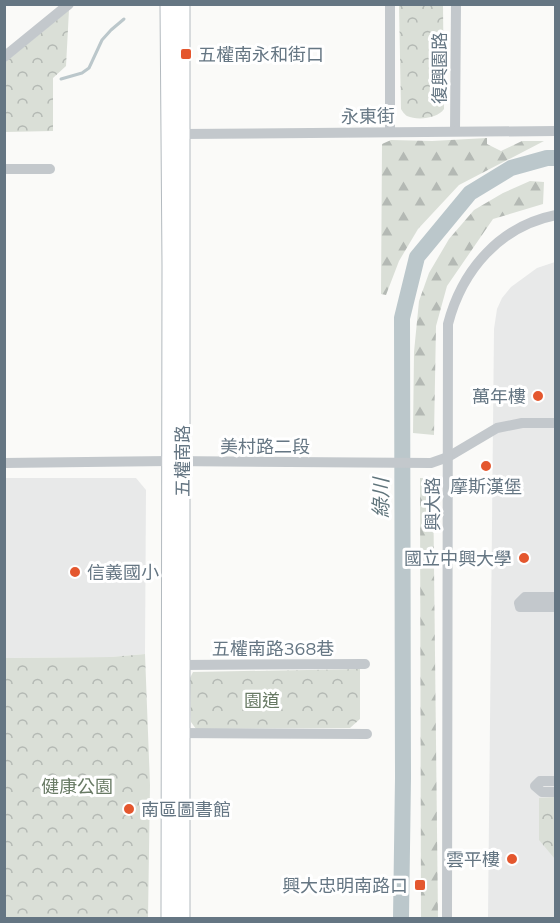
<svg xmlns="http://www.w3.org/2000/svg" width="560" height="923" viewBox="0 0 560 923" font-family="Mulish,'Noto Sans TC',sans-serif">
<defs>
<pattern id="forest-firs" width="22" height="20" patternUnits="userSpaceOnUse" patternTransform="scale(1.5)"><rect width="22" height="20" fill="#dadfd7"/><path d="M5 1l3.5 6h-7zM16 11l3.5 6h-7z" fill="#b4b9b4"/></pattern>
<pattern id="park-crowns" width="20" height="18" patternUnits="userSpaceOnUse" patternTransform="scale(1.5)"><rect width="20" height="18" fill="#dadfd7"/><path d="M2 6a3 3 0 1 1 6 0M12 15a3 3 0 1 1 6 0" fill="none" stroke="#b4b9b4"/></pattern>
</defs>
<rect width="100%" height="100%" fill="#fafaf8"/>
<g fill="#e8e9e9">
<path d="M555,262V918H488L494,329L497,309L502,298L511,287L537,268Z"/>
<path d="M4,478H136L146,490L145,654L110,657L5,658Z"/>
</g>
<g fill="url(#forest-firs)">
<path d="M487,138V144L501,151L522,141H544L459,185L418,229L399,261L386,295L381,294L382,144L391,140L432,141Z"/>
<path d="M530,181L544,182L543,204L493,219L447,286L436,326L434,435L413,433L414,352L419,301L429,273L449,239L474,210L503,193Z"/>
<path d="M420,478H433L438,918H421Z"/>
</g>
<g fill="url(#park-crowns)">
<path d="M399,5H443L444,109C438,118 418,121 407,116C405,115 402,111 401,109Z"/>
<path d="M69,10L66,66L53,78V131L5,132L4,63Z"/>
<path d="M145,654L150,785L148,918H5V658L110,657Z"/>
<path d="M360,669V719L350,728L196,729L191,722L190,678L193,672Z"/>
<path d="M555,797H556L555,859L539,840V798Z"/>
</g>
<g fill="none" stroke-linecap="round" stroke-linejoin="round">
<path stroke="#bbc7cb" stroke-width="3" d="M61,79L82,73L89,68L102,40L111,30L124,19"/>
<path stroke="#bbc7cb" stroke-width="16" d="M401,918L403,778L402,318L417,257L470,193L511,168L547,158H556"/>
<defs>
<g id="secondary">
<path d="M168,4L170,265L169,918"/>
<path d="M182,4V918"/>
</g>
</defs>
<use href="#secondary" stroke="#b3babf" stroke-width="17"/>
<g stroke="#c3c8cc" stroke-width="10">
<path d="M4,57L69,4"/>
<path d="M390,131V4"/>
<path d="M455,131L456,4"/>
<path d="M182,134L556,131"/>
<path d="M4,169H50"/>
<path d="M4,463L169,461L431,463L448,457L497,428L522,423H556"/>
<path d="M556,597H525L519,603L520,607H556"/>
<path d="M181,665L365,664"/>
<path d="M176,733L367,734"/>
<path d="M556,781H540L535,786L542,792H556"/>
<path d="M447,918L448,324C462,270 500,226 556,215"/>
</g>
<use href="#secondary" stroke="#fff" stroke-width="15"/>
</g>
<g fill="#e4572e" stroke="#fff" stroke-width="2">
<rect x="180" y="48" width="12" height="12" rx="3"/>
<circle cx="538" cy="396" r="6"/>
<circle cx="486" cy="466" r="6"/>
<circle cx="524" cy="558" r="6"/>
<circle cx="75" cy="572" r="6"/>
<circle cx="129" cy="809" r="6"/>
<circle cx="512" cy="859" r="6"/>
<rect x="414" y="879" width="12" height="12" rx="3"/>
</g>
<g text-anchor="middle" dominant-baseline="central" stroke-width="6" stroke-linejoin="round" paint-order="stroke">
<g font-size="18" fill="#657683" stroke="#fff" text-anchor="end">
<text x="198" y="54" text-anchor="start">五權南永和街口</text>
<text x="526" y="396">萬年樓</text>
<text x="486" y="486" text-anchor="middle">摩斯漢堡</text>
<text x="512" y="558">國立中興大學</text>
<text x="87" y="572" text-anchor="start">信義國小</text>
<text x="141" y="809" text-anchor="start">南區圖書館</text>
<text x="500" y="859">雲平樓</text>
<text x="408" y="885">興大忠明南路口</text>
</g>
<g font-size="18" fill="#657683" stroke="#fff">
<text transform="translate(439 68) rotate(-90)">復興園路</text>
<text transform="translate(368 116) rotate(-1)">永東街</text>
<text x="265" y="446">美村路二段</text>
<text transform="translate(182 461) rotate(-90)">五權南路</text>
<text transform="translate(432 504) rotate(-90)">興大路</text>
<text x="273" y="648">五權南路368巷</text>
</g>
<g font-size="18" fill="#687a64" stroke="#fff">
<text x="262" y="700">園道</text>
<text x="77" y="786">健康公園</text>
</g>
<g font-size="20" font-style="italic" fill="#60757c" stroke="#fff">
<text transform="translate(380 498) rotate(-90)">綠川</text>
</g>
</g>
<rect width="560" height="923" fill="none" stroke="#657683" stroke-width="12"/>
</svg>
